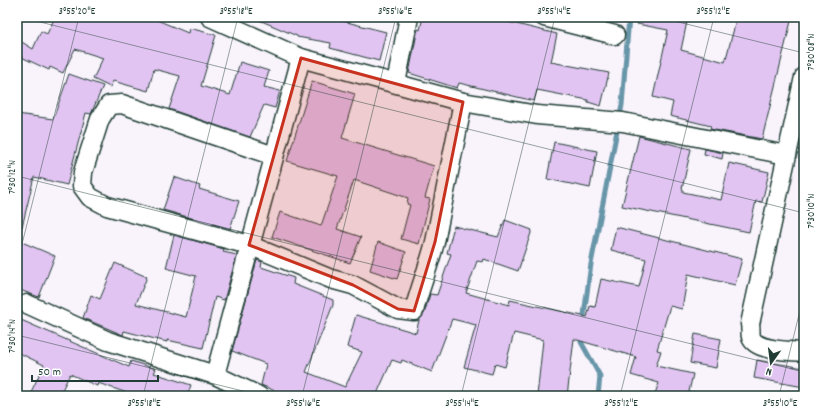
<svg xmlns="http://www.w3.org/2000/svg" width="821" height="413" viewBox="0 0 821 413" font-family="Dekko,sans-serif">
<rect width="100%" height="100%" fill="#f9f3fc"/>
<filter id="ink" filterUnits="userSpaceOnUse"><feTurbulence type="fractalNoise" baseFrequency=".025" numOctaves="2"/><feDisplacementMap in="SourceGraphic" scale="8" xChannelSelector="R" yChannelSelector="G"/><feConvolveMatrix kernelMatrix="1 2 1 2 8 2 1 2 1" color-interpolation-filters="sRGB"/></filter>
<g filter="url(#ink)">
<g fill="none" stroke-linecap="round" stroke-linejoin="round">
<g stroke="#6796a9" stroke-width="5">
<path d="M583,322L591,264L622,105L629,17"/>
<path d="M582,334L581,342L600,376L598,396"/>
</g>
</g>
<g fill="#e2c4f2" stroke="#1f3d34">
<path d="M55,17H150L188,33L189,28L216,35L201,86L230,95L240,62L269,71L264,87L280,91L275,108L264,105L250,137L169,109L180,76L154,69L148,91L113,81L110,87L93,79L103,58L75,49L63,73L50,67L49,70L17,55V39L33,49L41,31L47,34Z"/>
<path d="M252,17H327L386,32L379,61L330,48L331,43L297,37V36Z"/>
<path d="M423,17H501L500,20L557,34L551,62L609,73L601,106L588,102V100L537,90L534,101L459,83L457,88L409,73L417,33L418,29L420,30Z"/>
<path d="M638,17H688L681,50L725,62L737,17H792L762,139L710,129L711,126L670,116L673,102L653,97L668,30L637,24Z"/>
<path d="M69,74L103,86L91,114L86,113L67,185L34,177L22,227L17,226V114L53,119Z"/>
<path d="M312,81L355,94L342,138L434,166L425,198L430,199L419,244L401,239L410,205L407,204L408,198L354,180L337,229L361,237L350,263L272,237L280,212L321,226L338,176L287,161Z"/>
<path d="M639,136L691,149L682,189H683V192L721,200L729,163L769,172L762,202L756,201L749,232L622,206Z"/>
<path d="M554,142L597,151L590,188L547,179Z"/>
<path d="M705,149L723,153L722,159L704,154Z"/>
<path d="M174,177L200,186L199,189L239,201L230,229L163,210Z"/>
<path d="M505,220L532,230L518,271L484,259L483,262L477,261L466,293L509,305L510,300L587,317L590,306L595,307L601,279L639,287L646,259L611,250L616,227L742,259L735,285L688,274L682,309L670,306L657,350L661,351L656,366L693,374L688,396H654L659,383L631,375L636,357L574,339L567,396H537L543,340L514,333L505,367L495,364L492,374L464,367L476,325L452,319L432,372L402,360L401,363L392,360L376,396H287L261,385L266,364L232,351L257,260L262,262L261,267L294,278L293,284L333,300V305L306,372L345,387L362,352L347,347L356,315L416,333L419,320L424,314L430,294L437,295L451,254L447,253L454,226L498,237Z"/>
<path d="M174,235L224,249L223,252L237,255L224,300L215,297L203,348L167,340V342L124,331L123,335L83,318L91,295L100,299L115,263L147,277L136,304L186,317L196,276L166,268Z"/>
<path d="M17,240L55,256L39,297L17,289Z"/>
<path d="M378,242L406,252L397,279L370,270Z"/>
<path d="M21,320L129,367L131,361L156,369L154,373L191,385L187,396H136L98,383L97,386L70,374L59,396H29L44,365L17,352V328Z"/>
<path d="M695,334L721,339L716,368L690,363Z"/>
<path d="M757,360L804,368V387L754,378Z"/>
</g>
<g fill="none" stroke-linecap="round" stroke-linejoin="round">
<defs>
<g id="minor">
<path d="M210,17L301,58L463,102L537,115L623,122L786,155"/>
<path d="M544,17L615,35"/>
<path d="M804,77L750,324C751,328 750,334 751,337C755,351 792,351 804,352"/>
<path d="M396,83L409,17"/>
<path d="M274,156L122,104L109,105L100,119L83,172L82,186L90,197L107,206L249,245L331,279L353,285L398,309L414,311C420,287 429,266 435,242L463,102"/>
<path d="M27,304L108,341L215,375L259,396"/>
<path d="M215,375L301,58"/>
</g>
</defs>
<use href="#minor" stroke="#1f3d34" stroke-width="21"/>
<use href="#minor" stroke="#fff" stroke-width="18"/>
</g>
</g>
<path fill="#c8321e" fill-opacity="0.2" stroke="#c8321e" stroke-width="3" stroke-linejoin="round" d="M301,58L463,102L435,242L414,311L398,309L353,285L249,245Z"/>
<path fill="none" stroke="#1f3d34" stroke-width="1" stroke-opacity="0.45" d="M20,17L804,213M658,17L804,53M17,176L804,372M17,264L79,17M17,335L263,396M143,396L238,17M302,396L396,17M461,396L555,17M620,396L714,17M779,396L804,294"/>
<rect width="821" height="413" fill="none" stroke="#fff" stroke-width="44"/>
<g transform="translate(771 363) rotate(194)" stroke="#ffffff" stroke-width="3" paint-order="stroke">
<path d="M0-3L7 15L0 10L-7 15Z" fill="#1f3d34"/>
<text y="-6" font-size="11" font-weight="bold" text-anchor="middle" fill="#1f3d34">N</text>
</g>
<path d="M32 375v6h126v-6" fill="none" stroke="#1f3d34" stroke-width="2"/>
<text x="38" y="375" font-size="12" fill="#1f3d34" stroke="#ffffff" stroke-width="3" paint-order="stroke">50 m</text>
<rect x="22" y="22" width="777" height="369" fill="none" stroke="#1f3d34" stroke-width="1.5"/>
<g font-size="10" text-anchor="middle" fill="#1f3d34">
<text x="77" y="14">3°55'20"E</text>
<text x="236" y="14">3°55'18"E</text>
<text x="395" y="14">3°55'16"E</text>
<text x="554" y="14">3°55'14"E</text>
<text x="713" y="14">3°55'12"E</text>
<text transform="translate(810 52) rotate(-90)" y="4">7°30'08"N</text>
<text transform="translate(11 177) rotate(-90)" y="4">7°30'12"N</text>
<text transform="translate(810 211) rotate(-90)" y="4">7°30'10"N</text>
<text transform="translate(11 336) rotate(-90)" y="4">7°30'14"N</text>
<text x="144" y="406">3°55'18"E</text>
<text x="303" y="406">3°55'16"E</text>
<text x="462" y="406">3°55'14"E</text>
<text x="621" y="406">3°55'12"E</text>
<text x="780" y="406">3°55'10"E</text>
</g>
</svg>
